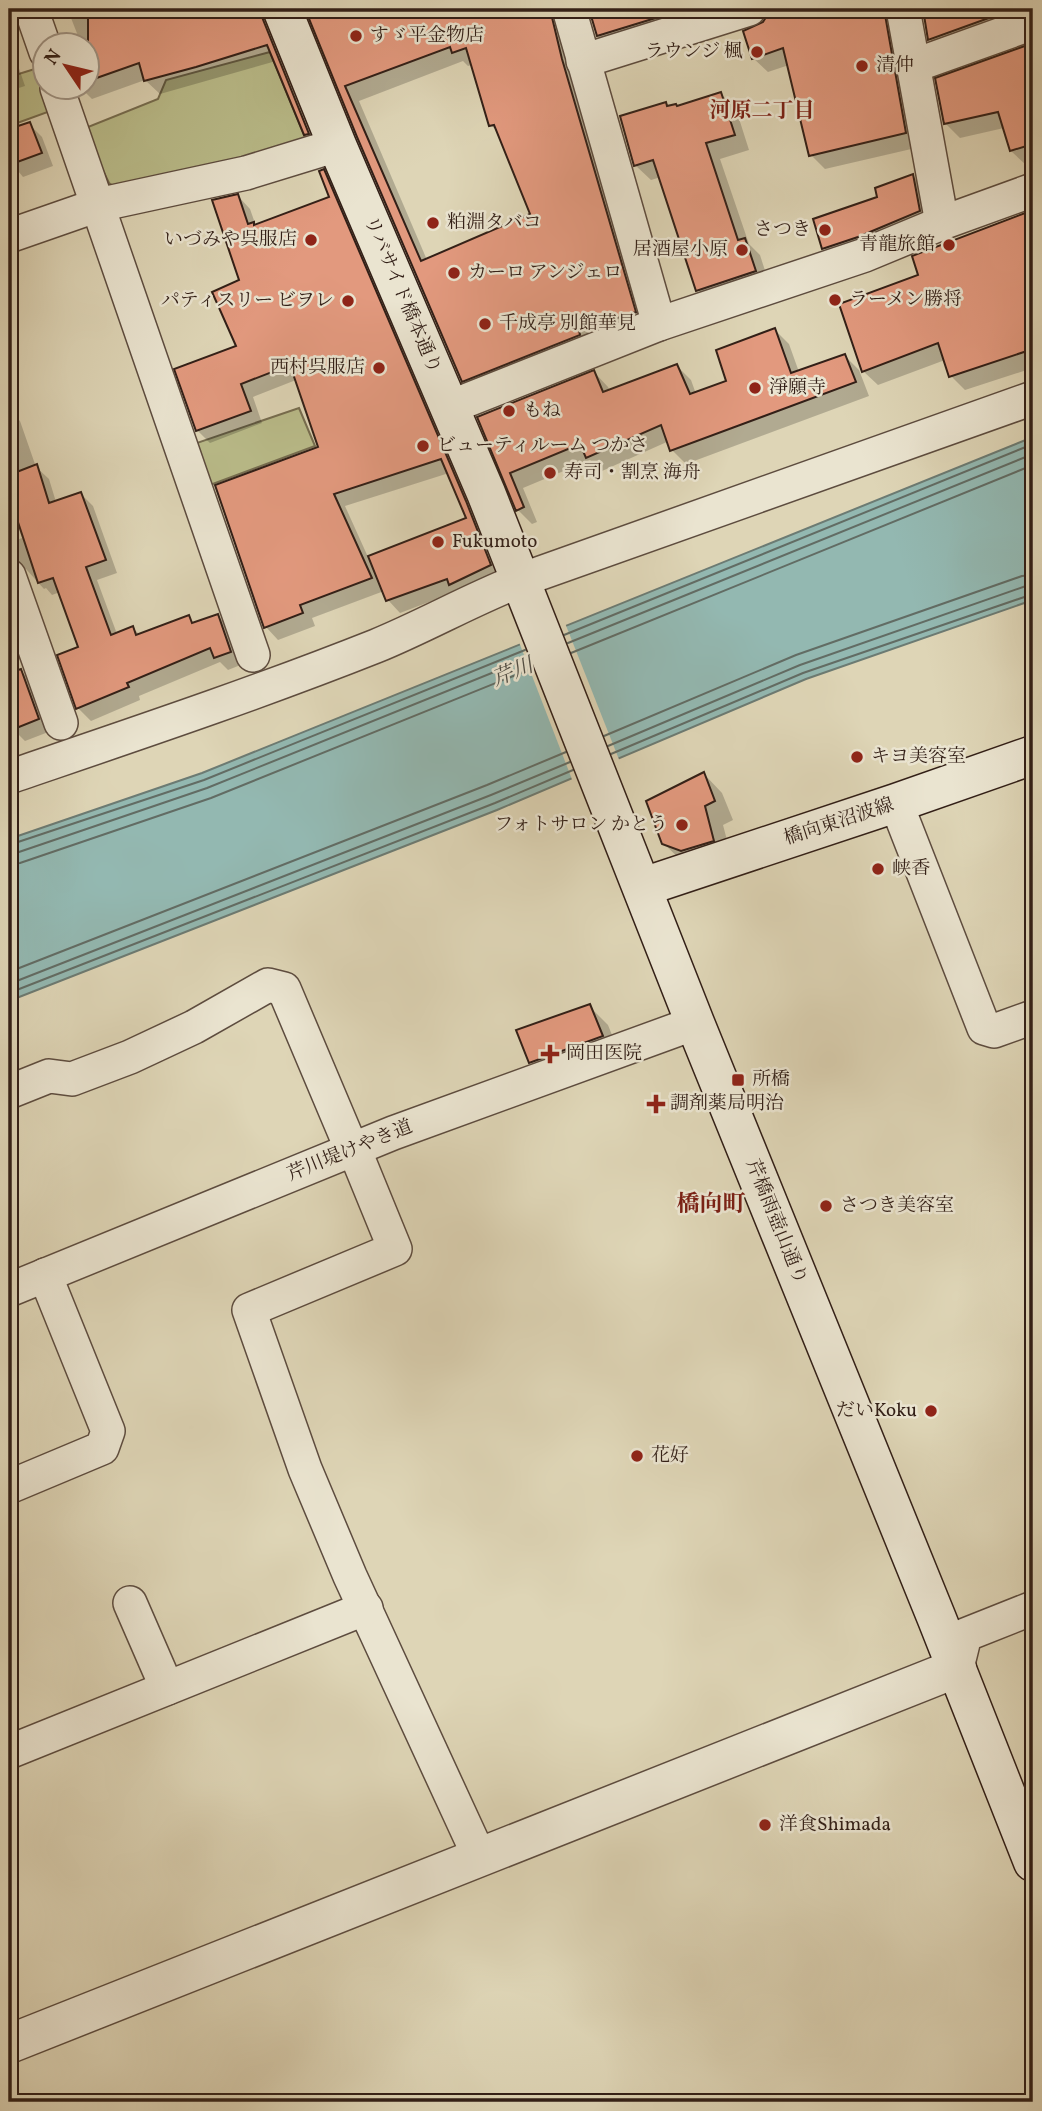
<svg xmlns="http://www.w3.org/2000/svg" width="1042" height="2111" viewBox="0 0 1042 2111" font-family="Vollkorn,'Noto Serif JP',serif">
<rect width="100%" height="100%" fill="#ded5b6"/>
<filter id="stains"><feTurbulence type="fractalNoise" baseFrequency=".00286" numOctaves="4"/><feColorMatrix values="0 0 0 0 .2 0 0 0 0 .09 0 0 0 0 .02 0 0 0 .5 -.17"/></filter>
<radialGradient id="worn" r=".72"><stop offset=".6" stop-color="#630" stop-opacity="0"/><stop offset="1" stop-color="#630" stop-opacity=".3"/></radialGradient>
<g fill="#b9bb89" stroke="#766d50" stroke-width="2">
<path d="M270,52L307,142L119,190L109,183L83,129L158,99L166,80Z"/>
<path d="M41,67L56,109L9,126V77Z"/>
<path d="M299,408L315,446L202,488L188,446Z"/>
</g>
<path fill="#93b8b1" stroke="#6c7b73" stroke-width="2" d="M1033,437V600L806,679L497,810L9,1001V839L202,773Z"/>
<path fill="#ded5b6" d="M565,623L620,762L573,782L519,642Z"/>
<g fill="#0003" fill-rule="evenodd">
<path d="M96,9H281L320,148L306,134L276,61L160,94L145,80L92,99L81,88H88V46H69L80,41L71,18Z"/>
<path d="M307,9H571L649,326L478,395L464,381L359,136ZM463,61L468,66L472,65L491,125L500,134L532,215L427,260L359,101Z"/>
<path d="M591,9H745L613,50L598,36Z"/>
<path d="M769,9H905L920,147L825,169L811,155L789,65L768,72L753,58L764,24L769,14Z"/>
<path d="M924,9H1033L944,54L930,39Z"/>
<path d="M9,39L25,86L9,91Z"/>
<path d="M1033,45V162L1026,165L1011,151L1004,128L960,138L945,123L937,80Z"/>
<path d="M721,94L736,109L749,150L720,159L749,244L760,255L770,286L713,305L698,290L661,177L651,180L635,165L666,104L669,107L678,108Z"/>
<path d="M29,124L42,137L53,166L23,177L9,160V131Z"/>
<path d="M323,171L336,184L503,578L458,591L400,613L388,600L384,591L312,618L315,626L278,640L266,627L217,486L320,448L296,380L253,397L262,423L210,443L197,430L238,347L241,280L238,196L250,209L256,226L332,198ZM449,473L468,519L368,557L345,506Z"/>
<path d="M913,176L924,187L930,222L835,259L824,248L879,198Z"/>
<path d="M1033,212V368L965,390L951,376L945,360L878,385L863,371L920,276L914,258Z"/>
<path d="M775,330L789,344L799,372L845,356L859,370L869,396L686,464L672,450L669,441L602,471L590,460L523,488L537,522L532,524L518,510L480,418L594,372L608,387L610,391L677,366L691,380L696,394L728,382Z"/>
<path d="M9,410L20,421L36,467L49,479L56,502L81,494L93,506L117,573L97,580L117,634L133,628L140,635L188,617L195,624L218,616L230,628L243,664L228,670L220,662L139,696L140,700L91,721L78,708L80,648L60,592L52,595L46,588L44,589L26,569L15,570L9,574V543L22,538L9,500Z"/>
<path d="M9,643L18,672L21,671L33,683L51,731L25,741L13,729L9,731Z"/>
<path d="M704,774L722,793L733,820L723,825L732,859L683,862L663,843Z"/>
<path d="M589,1006L608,1025L620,1055L549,1081L530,1062Z"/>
</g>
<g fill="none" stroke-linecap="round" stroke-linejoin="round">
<g stroke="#626c64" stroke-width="2">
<path d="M564,635L1033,444"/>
<path d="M568,643L1033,454"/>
<path d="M571,653L1033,465"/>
<path d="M604,736L796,655L1022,576L1033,575"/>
<path d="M608,746L800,665L1026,586L1033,585"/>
<path d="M611,754L803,673L1033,594"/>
<path d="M9,845L204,780L525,650"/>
<path d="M9,854L16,853L207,788L529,658"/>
<path d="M9,864L20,863L211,798L533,668"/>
<path d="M9,972L487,785L566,752"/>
<path d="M9,984L491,795L570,762"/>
<path d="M9,993L495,803L573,770"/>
</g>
</g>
<g fill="#e2997e" stroke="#321f17" stroke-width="2" fill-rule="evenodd">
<path d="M88,9H261L262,17L309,134L304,135L267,45L196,67L144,81L139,63L88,81Z"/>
<path d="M305,9H550L562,59L636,312L579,330L580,335L462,382L357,137ZM450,47L452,53L466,48L489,126L494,125L530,214L421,261L345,86Z"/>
<path d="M589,9H685L597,36Z"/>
<path d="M768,9H884L906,133L809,156L783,48L752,59L743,31L763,22L768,14Z"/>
<path d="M923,9H1010L1011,10L928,40Z"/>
<path d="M1033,43V144L1010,151L998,112L944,124L935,78Z"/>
<path d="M721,92L735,135L706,143L738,240L745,238L756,271L696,291L653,160L634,166L620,116L666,102L667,106L676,104L677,106Z"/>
<path d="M30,122L42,153L9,165V129Z"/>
<path d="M324,169L466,501L491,565L449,585L447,579L386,601L368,556L466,518L441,459L334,494L372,578L300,605L303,613L264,628L215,485L318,447L290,365L241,384L251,411L196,431L174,369L236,346L212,292L239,280L212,200L238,194L248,224L254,222V225L329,197L319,171Z"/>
<path d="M913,174L920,211L858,237L822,249L813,219L877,197L875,188Z"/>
<path d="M1033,210V349L949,377L938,343L862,372L839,304L918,275L912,256Z"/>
<path d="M775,328L791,373L845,354L856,382L670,451L661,425L586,458L580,444L510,473L524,507L516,511L477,417L594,370L603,392L677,364L690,394L726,381L716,350Z"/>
<path d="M37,464L49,503L81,492L106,560L86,567L111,635L133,626L136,635L189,615L192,623L218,614L231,652L214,658L210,648L127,683L129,687L76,709L57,655L78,647L53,578L38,583L14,510L9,513V475Z"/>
<path d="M21,669L39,719L9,731V673Z"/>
<path d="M704,772L715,801L705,806L714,841L681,851L662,844L646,801Z"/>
<path d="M590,1004L603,1036L529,1063L516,1030Z"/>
</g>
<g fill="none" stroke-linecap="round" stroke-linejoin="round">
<defs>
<g id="minor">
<path d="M31,9L46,52"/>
<path d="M569,9L659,324"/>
<path d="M903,9L942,223"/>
<path d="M583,61L749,9"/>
<path d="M913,66L1033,23"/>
<path d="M57,88L253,655"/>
<path d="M9,236L98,205L246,173L337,145"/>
<path d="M450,407L659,324L865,255L942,223L1033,190"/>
<path d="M9,576L61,723"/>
<path d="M9,777C132,735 255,694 376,646C425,626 472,599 521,580L1033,398"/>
<path d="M896,803L984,1028L994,1031L1033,1017"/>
<path d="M9,1092L49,1076L72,1079L130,1057L194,1027L268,985L284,989L352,1150L359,1161L395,1249L249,1310L305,1469L350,1576L479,1856"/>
<path d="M9,1290L393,1133L695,1023"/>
<path d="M9,1487L102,1448L108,1431L45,1275"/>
<path d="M130,1603L167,1688"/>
<path d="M957,1668L965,1635L1033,1608"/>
<path d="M9,1752L366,1608"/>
</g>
<path id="tertiary" d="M9,2044L957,1668"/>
<g id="secondary">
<path d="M282,9L337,145L486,493L695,1023L937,1619L1033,1862"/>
<path d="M643,887L896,803L1033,755"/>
</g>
</defs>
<use href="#minor" stroke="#5d4c3f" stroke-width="36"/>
<use href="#tertiary" stroke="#5d4c3f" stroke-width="41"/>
<use href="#secondary" stroke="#321f17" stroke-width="41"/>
<use href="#minor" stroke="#eae4d0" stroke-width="33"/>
<use href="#tertiary" stroke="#eae4d0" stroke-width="38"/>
<use href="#secondary" stroke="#eae4d0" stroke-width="38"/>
</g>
<g fill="#8f2418" stroke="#eae4d0" stroke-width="2.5">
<circle cx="356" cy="36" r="7"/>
<circle cx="757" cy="52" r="7"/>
<circle cx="862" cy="66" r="7"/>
<circle cx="433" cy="223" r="7"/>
<circle cx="825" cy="230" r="7"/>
<circle cx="311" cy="240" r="7"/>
<circle cx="949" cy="245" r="7"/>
<circle cx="742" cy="250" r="7"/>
<circle cx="454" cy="273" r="7"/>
<circle cx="835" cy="300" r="7"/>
<circle cx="348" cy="301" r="7"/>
<circle cx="485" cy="324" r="7"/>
<circle cx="379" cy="368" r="7"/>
<circle cx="755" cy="388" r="7"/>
<circle cx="509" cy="411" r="7"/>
<circle cx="423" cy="446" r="7"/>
<circle cx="550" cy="473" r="7"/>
<circle cx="438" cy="542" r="7"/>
<circle cx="857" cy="757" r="7"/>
<circle cx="682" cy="825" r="7"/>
<circle cx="878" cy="869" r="7"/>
<path d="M546.5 1043.5h7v7h7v7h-7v7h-7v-7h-7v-7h7z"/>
<rect x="731" y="1073" width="14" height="14" rx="3.5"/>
<path d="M652.5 1093.5h7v7h7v7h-7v7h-7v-7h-7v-7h7z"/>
<circle cx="826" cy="1206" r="7"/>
<circle cx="931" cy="1411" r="7"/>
<circle cx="637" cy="1456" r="7"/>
<circle cx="765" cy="1825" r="7"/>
</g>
<g text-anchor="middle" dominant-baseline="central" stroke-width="5" stroke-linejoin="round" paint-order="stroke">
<g font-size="19" fill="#321f17" stroke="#eae4d0" text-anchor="start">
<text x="370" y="36">すゞ平金物店</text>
<text x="743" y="52" text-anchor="end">ラウンジ 楓</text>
<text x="876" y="66">清仲</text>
<text x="447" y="223">粕淵タバコ</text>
<text x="811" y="230" text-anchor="end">さつき</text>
<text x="297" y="240" text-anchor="end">いづみや呉服店</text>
<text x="935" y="245" text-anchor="end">青龍旅館</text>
<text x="728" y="250" text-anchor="end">居酒屋小原</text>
<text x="468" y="273">カーロ アンジェロ</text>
<text x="849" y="300">ラーメン勝将</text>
<text x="334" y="301" text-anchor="end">パティスリー ビヲレ</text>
<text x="499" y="324">千成亭 別館華見</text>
<text x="365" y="368" text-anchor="end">西村呉服店</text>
<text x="769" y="388">淨願寺</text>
<text x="523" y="411">もね</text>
<text x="437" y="446">ビューティルーム つかさ</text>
<text x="564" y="473">寿司・割烹 海舟</text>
<text x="452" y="542">Fukumoto</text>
<text x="871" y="757">キヨ美容室</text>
<text x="668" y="825" text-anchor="end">フォトサロン かとう</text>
<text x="892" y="869">峡香</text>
<text x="566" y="1054">岡田医院</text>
<text x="752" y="1080">所橋</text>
<text x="670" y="1104">調剤薬局明治</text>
<text x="840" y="1206">さつき美容室</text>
<text x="917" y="1411" text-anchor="end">だいKoku</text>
<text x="651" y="1456">花好</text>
<text x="779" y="1825">洋食Shimada</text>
</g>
<g font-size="19" fill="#321f17" stroke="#eae4d0">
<text transform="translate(402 295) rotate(67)">リバサイド橋本通り</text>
<text transform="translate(839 822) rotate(-18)">橋向東沼波線</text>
<text transform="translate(350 1151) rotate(-22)">芹川堤けやき道</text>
<text transform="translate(776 1222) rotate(68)">芹橋雨壺山通り</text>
</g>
<g font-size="21" font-weight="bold" fill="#7a1f14" stroke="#eae4d0">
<text x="762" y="111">河原二丁目</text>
</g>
<g font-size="21" font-style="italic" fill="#4f4d45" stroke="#eae4d0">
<text transform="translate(513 673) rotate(-22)">芹川</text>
</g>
<g font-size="23" font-weight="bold" fill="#7a1f14" stroke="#eae4d0">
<text x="711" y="1205">橋向町</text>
</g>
</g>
<rect width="1042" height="2111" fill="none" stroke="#ded5b6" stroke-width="35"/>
<rect x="10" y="10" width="1021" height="2090" fill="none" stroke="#321f17" stroke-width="3.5"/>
<rect x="18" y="18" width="1007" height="2076" fill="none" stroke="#321f17" stroke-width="2"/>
<g transform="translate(66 66) rotate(305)"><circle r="33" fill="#eae4d0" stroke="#a09586" stroke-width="2"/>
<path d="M0-5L12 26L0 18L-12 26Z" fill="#8f2418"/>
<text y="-10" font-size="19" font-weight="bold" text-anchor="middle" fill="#321f17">N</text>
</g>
<rect width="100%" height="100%" filter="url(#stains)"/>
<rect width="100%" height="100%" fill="url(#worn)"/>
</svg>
